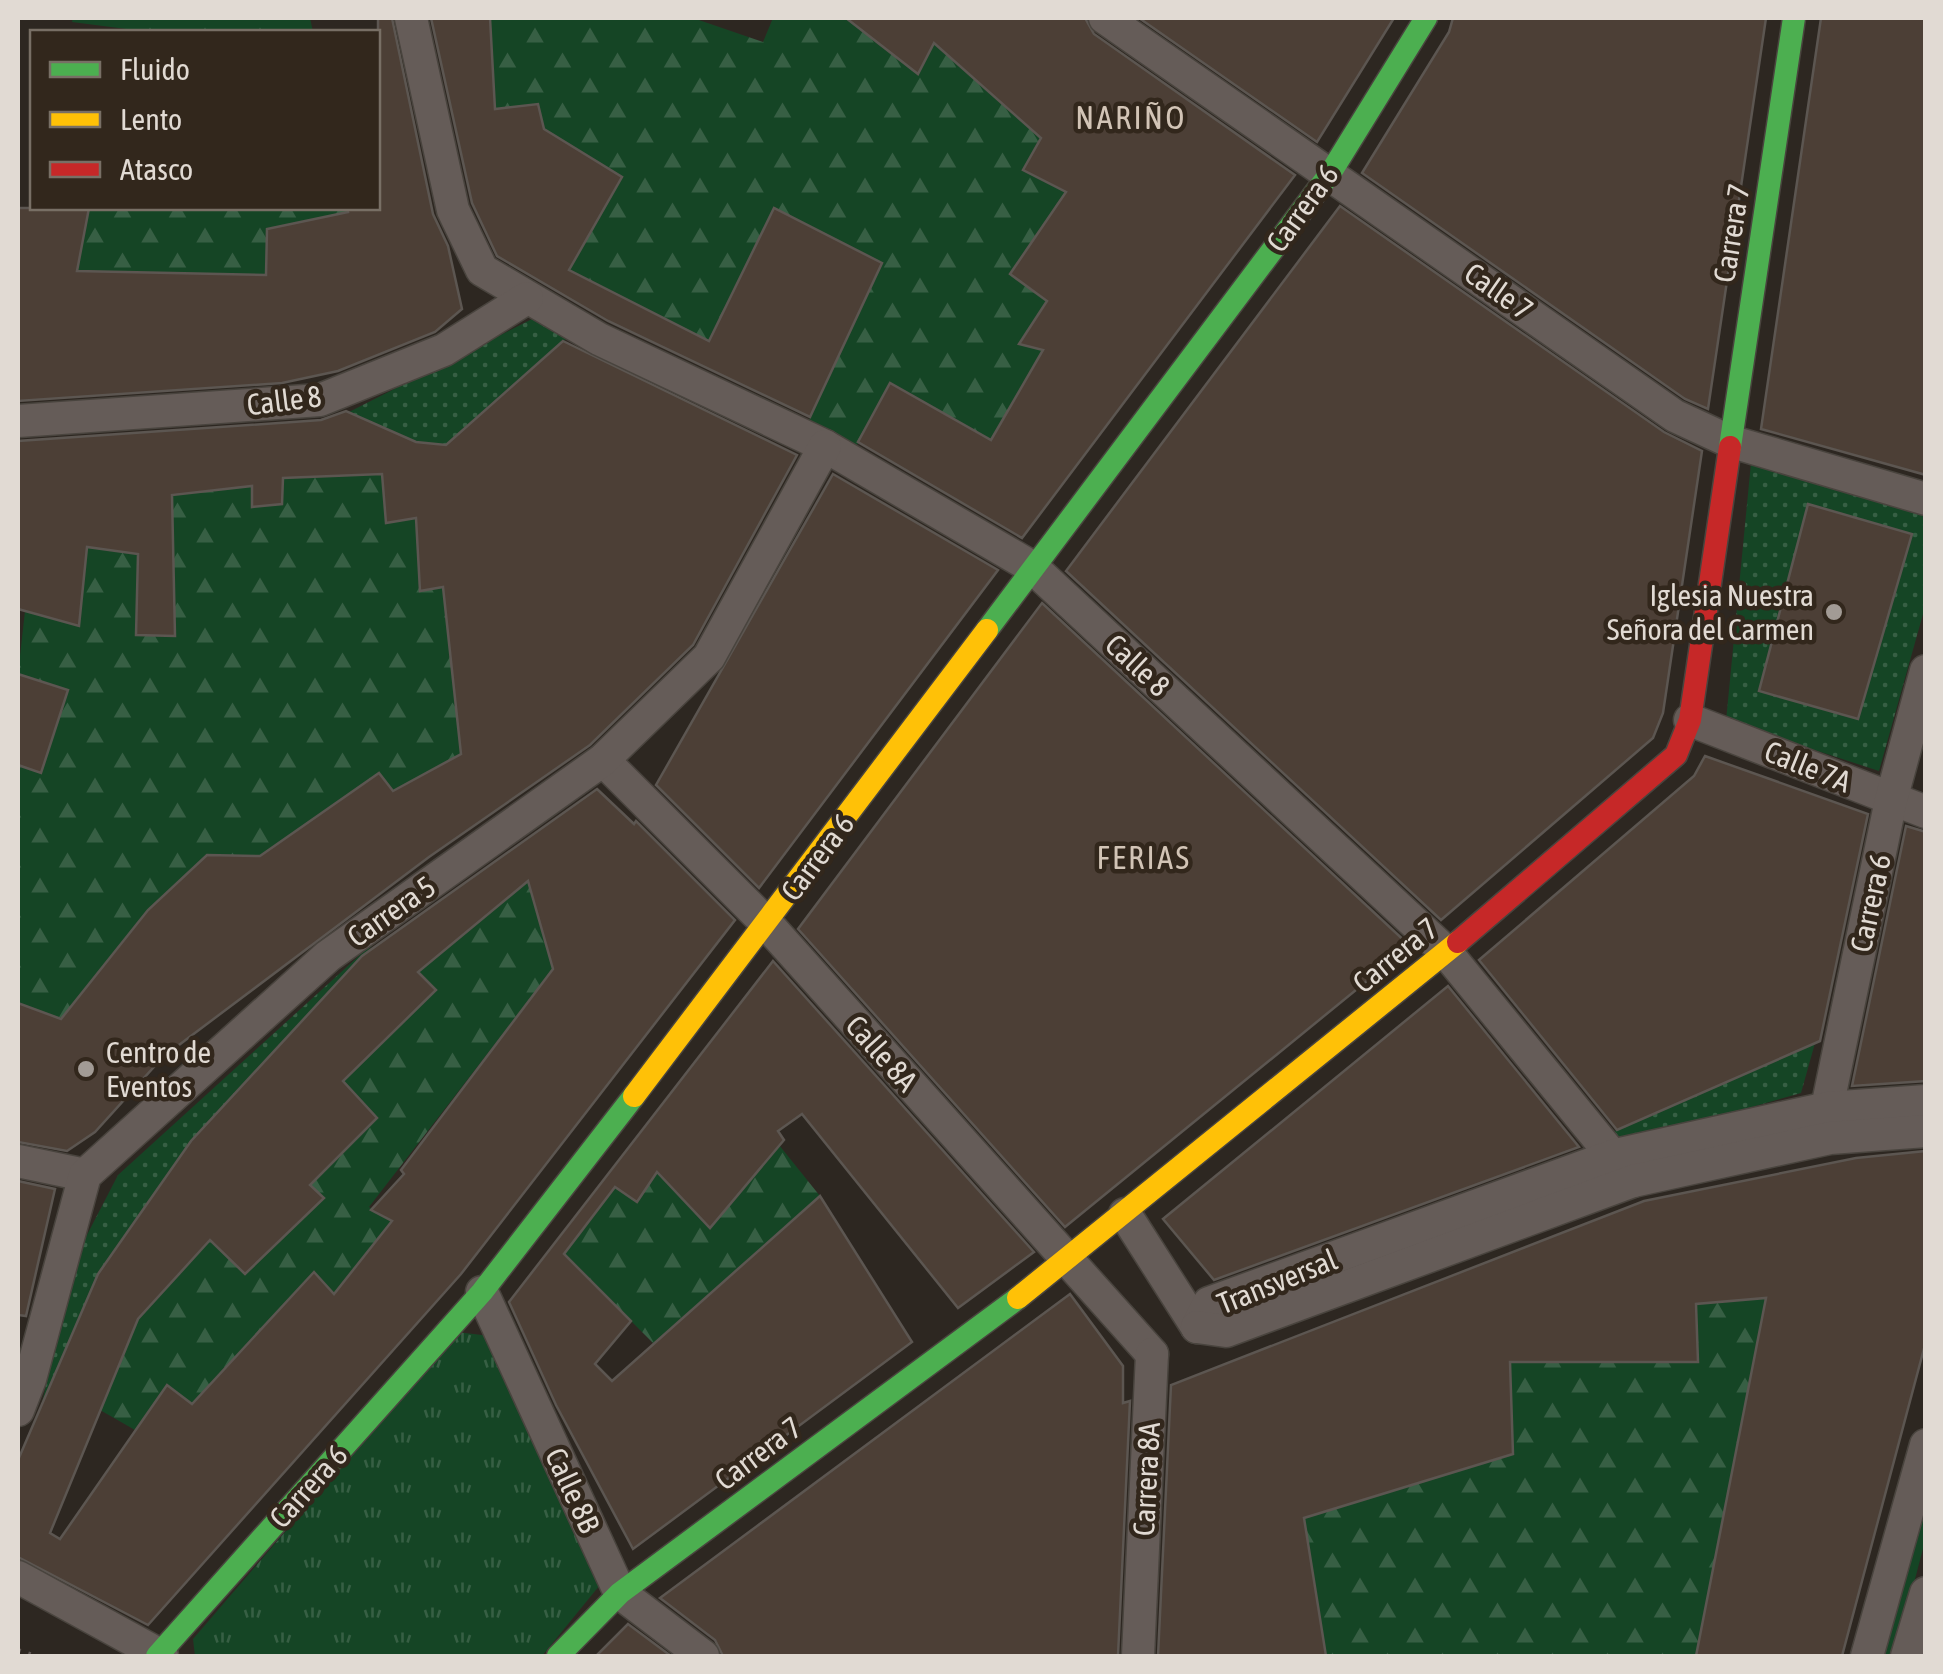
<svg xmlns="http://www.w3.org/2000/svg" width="1943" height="1674" viewBox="0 0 1943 1674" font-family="'Asap Condensed',sans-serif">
<defs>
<pattern id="grass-dots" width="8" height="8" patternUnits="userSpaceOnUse" patternTransform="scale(2.5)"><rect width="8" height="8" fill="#154525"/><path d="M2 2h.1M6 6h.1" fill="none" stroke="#375f44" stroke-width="1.8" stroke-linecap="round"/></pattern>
<pattern id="forest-firs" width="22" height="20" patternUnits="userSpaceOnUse" patternTransform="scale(2.5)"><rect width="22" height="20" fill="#154525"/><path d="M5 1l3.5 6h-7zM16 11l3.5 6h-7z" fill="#375f44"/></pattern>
<pattern id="park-tufts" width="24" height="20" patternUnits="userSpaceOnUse" patternTransform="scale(2.5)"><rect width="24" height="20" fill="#154525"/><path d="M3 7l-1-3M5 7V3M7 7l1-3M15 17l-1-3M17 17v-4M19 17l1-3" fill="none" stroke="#375f44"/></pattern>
</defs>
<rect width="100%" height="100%" fill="#2d2721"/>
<g fill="url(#grass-dots)" fill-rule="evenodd">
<path d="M534,318L566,339L446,445L416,442L349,412Z"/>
<path d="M1751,463L1925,514V607L1879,771L1726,721ZM1808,505L1912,534L1858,719L1759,691Z"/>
<path d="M383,934L191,1141L98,1274L42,1403L74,1260L118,1175Z"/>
<path d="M1815,1043L1801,1093L1625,1143L1612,1132Z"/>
</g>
<g fill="url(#forest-firs)">
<path d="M73,18H310L313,32H150L72,22Z"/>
<path d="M490,18H693L763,42L773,18H846L917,73L934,43L1060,106L1023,170L1066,192L1011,274L1047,301L1019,343L1043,350L991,440L890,383L857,445L809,420L882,263L774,208L709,341L569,270L622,177L544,129L538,104L495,109Z"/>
<path d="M89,208H347L348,212L267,229L266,275L77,271Z"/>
<path d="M382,474L386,522L416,518L443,587L461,754L393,791L379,773L260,856L207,855L148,910L61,1019L18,1003V765L40,772L67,690L18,674L25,611L78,626L87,547L138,554L136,635L175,636L172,495L252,486V506L282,504L283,478Z"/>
<path d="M528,881L553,969L369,1207L392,1221L334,1294L313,1273L192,1404L167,1385L135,1430L100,1410L138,1319L210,1240L245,1273L324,1199L310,1185L377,1118L343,1081L435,990L418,972Z"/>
<path d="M779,1145L820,1196L654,1344L564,1254L615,1187L637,1202L657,1172Z"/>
<path d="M1766,1298L1697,1656H1326L1304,1518L1513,1454L1510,1362H1697L1696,1304Z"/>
</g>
<path fill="url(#park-tufts)" d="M457,1332L490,1336L604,1580L542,1656H195L193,1639Z"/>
<path fill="#154525" d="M1925,1485V1541L1895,1656H1881Z"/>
<g fill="#4c3f36" stroke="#5c5651" stroke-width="2.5" fill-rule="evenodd">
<path d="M378,18H392L433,214L448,246L462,309L435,332L338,371L282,383L18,401V208H89L77,271L266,275L267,229L348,212L347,208H378Z"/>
<path d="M431,18H490L495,109L538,104L544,129L622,177L569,270L709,341L774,208L882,263L810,417L608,321L497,256L472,203Z"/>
<path d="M846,18H1085L1094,34L1295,175L1022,538L858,442L890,383L991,440L1043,350L1019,344L1047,301L1010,274L1066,192L1023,170L1041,138L934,43L918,74Z"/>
<path d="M1139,18H1394L1317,142Z"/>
<path d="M1453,18H1766L1708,409L1685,399L1362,173L1449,32Z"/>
<path d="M1821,18H1926V475L1761,429Z"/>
<path d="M1340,206L1664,432L1702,451L1663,713L1653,738L1441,920L1066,571Z"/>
<path d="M563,341L797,455L693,645L590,745L429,857L163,1057L95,1132L67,1151L18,1142V1003L61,1019L148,910L207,855L260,856L379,773L393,791L461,754L443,587L420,591L416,518L386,523L382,474L283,478L282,504L252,507V486L172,495L175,636L136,635L138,554L87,547L79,626L18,609V441L321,420L346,411L416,442L446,445Z"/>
<path d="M833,474L998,570L759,888L656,785Z"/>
<path d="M1808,504L1912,534L1858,719L1759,691Z"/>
<path d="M1042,603L1410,946L1065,1227L798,929Z"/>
<path d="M18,674L68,690L41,773L18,765Z"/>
<path d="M1705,756L1868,814L1820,1041L1617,1130L1479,960L1694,776Z"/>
<path d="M597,789L634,824L636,821L735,920L461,1274L148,1625L18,1557V1460L98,1274L191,1141L362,956ZM528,881L553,969L401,1170L404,1174L371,1210L392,1221L334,1294L314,1272L192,1404L167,1385L60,1539L50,1533L138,1319L210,1240L245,1274L324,1198L310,1185L377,1118L343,1081L436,990L418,972Z"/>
<path d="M1906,826L1926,832V1081L1852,1086Z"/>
<path d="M773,961L1034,1252L958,1308L802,1114L778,1131L784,1140L710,1228L657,1172L637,1202L615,1187L564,1254L631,1321L595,1364L612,1381L820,1196L912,1342L633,1549L556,1405L509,1302Z"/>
<path d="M1448,986L1579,1147L1214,1280L1163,1219Z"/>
<path d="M1926,1151V1341L1842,1656H1696L1766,1298L1696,1304L1698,1362H1510L1513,1454L1304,1518L1326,1656H1158L1171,1385L1644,1201L1856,1158Z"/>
<path d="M18,1181L55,1189L26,1316L18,1315Z"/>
<path d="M1070,1294L1123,1366V1403L1130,1401L1118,1656H723L715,1640L660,1598Z"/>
<path d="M628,1624L671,1656H596Z"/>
</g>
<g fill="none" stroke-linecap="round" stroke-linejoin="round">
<defs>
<g id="street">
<path d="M411,18L453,210L482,270L599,339L825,446L1032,567L1446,952L1633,1181"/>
<path d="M1105,18L1675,416L1729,441L1926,499"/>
<path d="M18,421L320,400L444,350L527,298"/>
<path d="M1690,720L1926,812"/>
<path d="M603,760L767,924L1152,1354"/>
<path d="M1829,1125L1827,1108L1891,800L1926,671"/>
<path d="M18,1161L85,1175"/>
<path d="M1125,1214L1197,1327"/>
<path d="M482,1292L620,1593L703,1656"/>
<path d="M1197,1327L1209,1303L1615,1155L1827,1108L1926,1101"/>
<path d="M1197,1327L1226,1331L1633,1181L1830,1138L1926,1131"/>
<path d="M18,1410L30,1379L85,1175L328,956L603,760L709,657L825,446"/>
<path d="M18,1577L162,1656"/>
<path d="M1138,1656L1152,1354"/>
<path d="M1867,1656L1926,1445"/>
<path d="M1907,1656L1926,1593"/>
</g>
<g id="fast">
<path d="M1730,447L1794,18"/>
<path d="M987,630L1331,172L1426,18"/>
<path d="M157,1656L482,1292L634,1096"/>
<path d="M558,1656L620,1593L1018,1298"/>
</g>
<g id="slow">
<path d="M634,1096L987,630"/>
<path d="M1018,1298L1458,942"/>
</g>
<path id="jam" d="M1458,942L1676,755L1690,720L1730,447"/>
</defs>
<use href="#street" stroke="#49443e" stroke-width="35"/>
<use href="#fast" stroke="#49443e" stroke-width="25"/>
<use href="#slow" stroke="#49443e" stroke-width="25"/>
<use href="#jam" stroke="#49443e" stroke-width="25"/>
<path stroke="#605956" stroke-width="6" stroke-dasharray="2.5 8" stroke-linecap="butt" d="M18,1651L33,1656"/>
<use href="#street" stroke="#655c58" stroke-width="32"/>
<use href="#fast" stroke="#4caf50" stroke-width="22"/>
<use href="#slow" stroke="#ffc107" stroke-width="22"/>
<use href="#jam" stroke="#c62828" stroke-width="22"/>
</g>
<g fill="#a29b95" stroke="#32271c" stroke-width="4">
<circle cx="1834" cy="612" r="10"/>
<circle cx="86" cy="1069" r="10"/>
</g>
<g text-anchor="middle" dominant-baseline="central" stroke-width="9" stroke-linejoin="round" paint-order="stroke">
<g font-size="30" fill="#e1dad3" stroke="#32271c">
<text transform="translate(1302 208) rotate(-54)">Carrera 6</text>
<text transform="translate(1731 233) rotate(-81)">Carrera 7</text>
<text transform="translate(1499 291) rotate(35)">Calle 7</text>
<text transform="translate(284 400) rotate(-7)">Calle 8</text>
<text transform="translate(1138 665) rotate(43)">Calle 8</text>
<text transform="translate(1808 766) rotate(22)">Calle 7A</text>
<text transform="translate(817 857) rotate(-53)">Carrera 6</text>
<text transform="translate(1870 903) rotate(-78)">Carrera 6</text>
<text transform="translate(391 911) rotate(-35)">Carrera 5</text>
<text transform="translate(1395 955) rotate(-39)">Carrera 7</text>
<text transform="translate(882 1053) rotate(48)">Calle 8A</text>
<text transform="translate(1277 1281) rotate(-22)">Transversal</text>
<text transform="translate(758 1453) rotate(-37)">Carrera 7</text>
<text transform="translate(1146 1479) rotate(-87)">Carrera 8A</text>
<text transform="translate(308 1486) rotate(-48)">Carrera 6</text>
<text transform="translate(573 1490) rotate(65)">Calle 8B</text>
</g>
<g font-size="30" fill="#e1dad3" stroke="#32271c" text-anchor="end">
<text x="1814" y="595">Iglesia Nuestra<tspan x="1814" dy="34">Señora del Carmen</tspan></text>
<text x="106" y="1052" text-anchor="start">Centro de<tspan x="106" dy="34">Eventos</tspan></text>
</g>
<g font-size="32" letter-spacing="2.5" fill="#d2c4b6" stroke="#32271c">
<text x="1131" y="117">NARIÑO</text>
<text x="1144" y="857">FERIAS</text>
</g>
</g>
<rect width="1943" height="1674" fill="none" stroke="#e1dad3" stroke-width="40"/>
<rect x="30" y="30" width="350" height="180" fill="#32271c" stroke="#786f65" stroke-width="2.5"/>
<rect x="50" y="62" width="50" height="15" fill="#4caf50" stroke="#786f65" stroke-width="2.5"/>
<text x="120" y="80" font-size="30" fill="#e1dad3">Fluido</text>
<rect x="50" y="112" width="50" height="15" fill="#ffc107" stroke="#786f65" stroke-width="2.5"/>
<text x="120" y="130" font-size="30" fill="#e1dad3">Lento</text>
<rect x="50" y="162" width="50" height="15" fill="#c62828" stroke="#786f65" stroke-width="2.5"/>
<text x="120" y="180" font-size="30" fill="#e1dad3">Atasco</text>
</svg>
